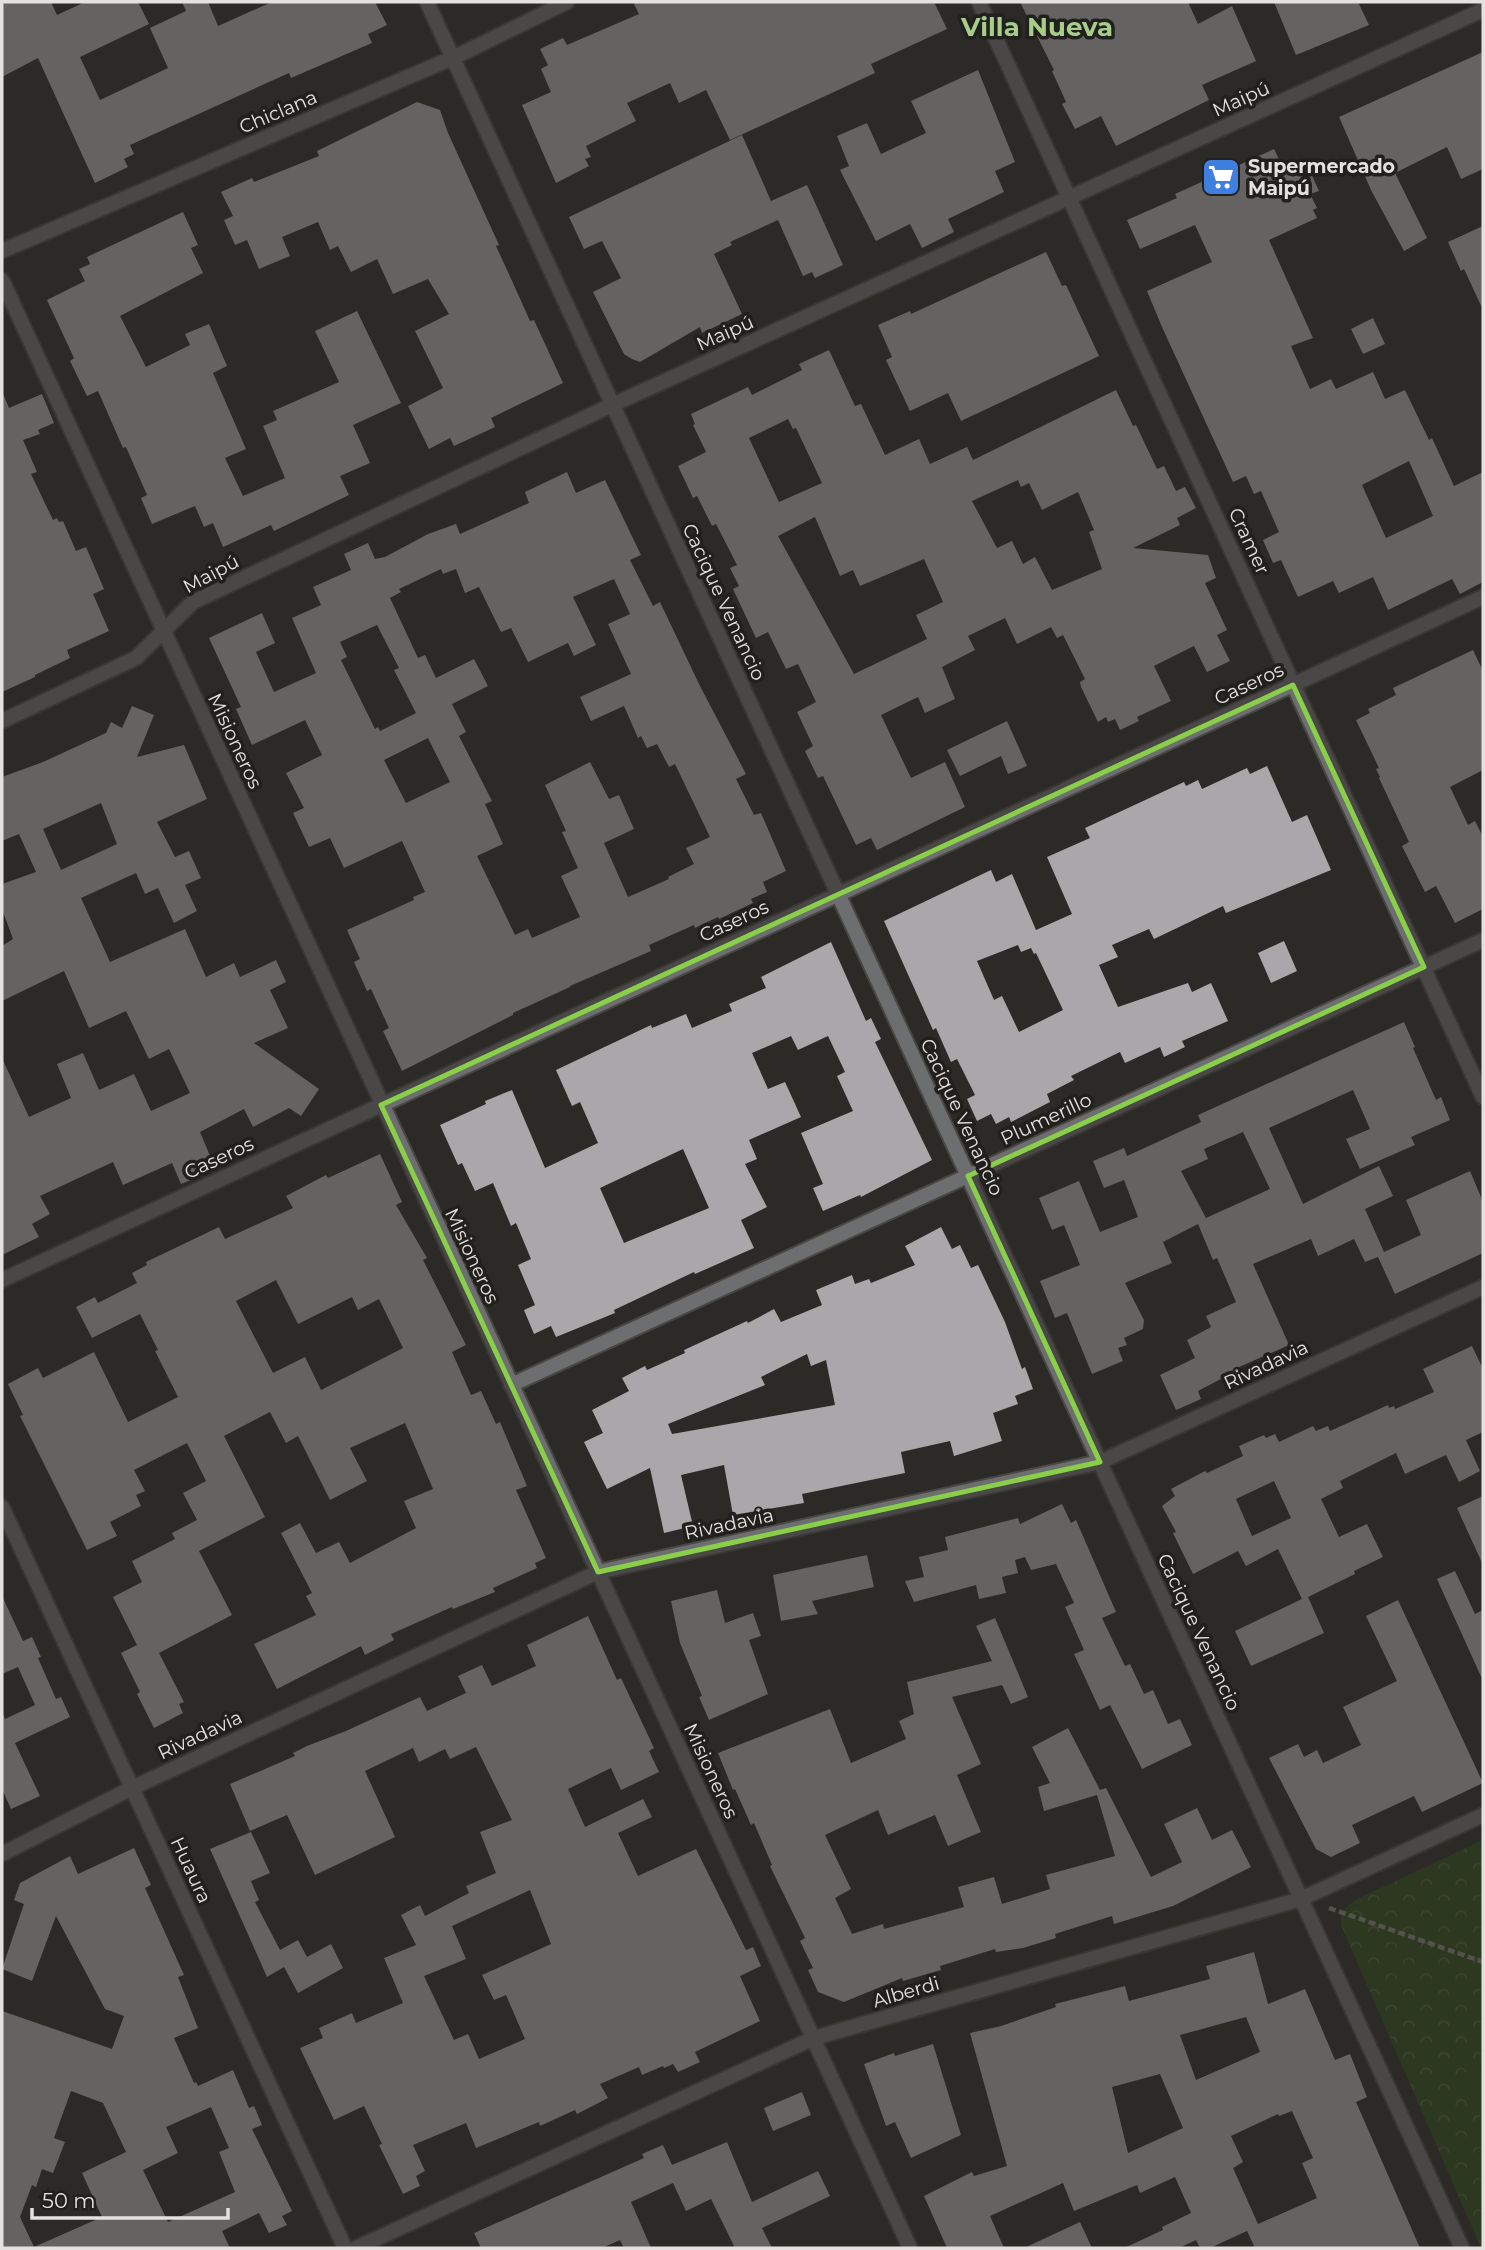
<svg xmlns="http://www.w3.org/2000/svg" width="1485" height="2250" viewBox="0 0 1485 2250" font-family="Montserrat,sans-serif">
<defs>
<pattern id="park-crowns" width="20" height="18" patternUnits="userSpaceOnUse" patternTransform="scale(1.75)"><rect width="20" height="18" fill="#30491a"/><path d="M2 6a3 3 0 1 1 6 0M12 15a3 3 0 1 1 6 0" fill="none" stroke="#4e633b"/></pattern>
</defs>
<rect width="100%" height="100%" fill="#2c2a26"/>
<path fill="url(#park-crowns)" d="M1483,1840V2248H1481L1341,1925V1912L1355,1900Z"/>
<path fill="#30491a" d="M1483,2065V2123L1462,2074Z"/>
<g fill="#aaa7ab" fill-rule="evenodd">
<path d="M2,2H51L57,15L85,2H138L149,24L80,57L100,100L168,68L150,28L186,11L182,2H208L218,26L272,2H375L387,25L368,34L372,43L291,78L289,73L130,145L134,154L124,159L128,167L95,183L38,58L2,77Z"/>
<path d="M633,2H934L947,29L871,64L875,73L730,140L706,90L679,103L670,83L627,103L636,121L586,146L591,157L585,159L589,166L556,183L522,105L551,92L541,69L548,65L540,49L563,38L567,45L639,14Z"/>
<path d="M1020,2H1188L1198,24L1232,6L1256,61L1202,85L1209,100L1116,146L1101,116L1075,129L1062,104L1066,102L1052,71L1054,70Z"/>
<path d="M1274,2H1358L1369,25L1296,55Z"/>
<path d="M1483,52V169L1461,179L1447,147L1395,173L1427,238L1404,251L1371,190L1339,117Z"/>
<path d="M978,70L1015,162L995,171L1004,192L948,219L954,232L922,248L910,224L876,241L840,170L849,166L837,136L867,123L881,154L926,133L911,101Z"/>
<path d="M417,102L440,110L448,133L499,245L496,246L513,283L530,321L534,320L563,383L491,418L495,427L454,446L450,438L429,449L408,406L443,388L415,331L449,314L428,279L393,294L377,259L351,272L338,246L330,250L318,222L282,237L290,256L259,269L247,240L235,245L224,220L233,216L221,192L252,178L254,182L319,156L317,151Z"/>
<path d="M742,135L771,201L807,185L843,265L815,278L812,272L803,276L778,220L730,242L732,245L714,254L742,314L702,333L700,327L640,362L632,359L624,354L593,292L621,278L602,241L584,249L569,217Z"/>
<path d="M1274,149L1284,170L1301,162L1305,171L1309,169L1319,191L1310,194L1317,208L1313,210L1317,218L1269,240L1313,338L1291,346L1310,389L1331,379L1336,389L1373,372L1385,399L1405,390L1429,440L1432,438L1454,486L1483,472V582L1460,594L1452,579L1388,610L1373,577L1339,593L1333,581L1298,597L1281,560L1273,563L1263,540L1279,532L1261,491L1254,494L1246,476L1233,482L1162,327L1147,291L1212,262L1195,225L1140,249L1127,220L1177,198L1175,194ZM1409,461L1433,516L1386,538L1362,485Z"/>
<path d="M183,212L198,245L191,248L203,273L120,316L146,367L190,345L185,334L209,324L227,366L213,373L246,449L225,458L243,496L285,478L263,426L277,420L273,411L339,382L315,331L357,311L401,403L353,425L370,463L340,476L349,495L274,531L271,525L223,547L213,523L204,527L195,506L152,524L141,498L147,495L126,447L123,448L98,391L87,396L70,361L74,358L47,300L85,281L79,269L90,264L87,257Z"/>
<path d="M1483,226V310L1464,269L1461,271L1448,242Z"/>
<path d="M1046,252L1062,286L1066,285L1099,356L961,421L948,393L910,411L886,360L892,357L878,325L910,311L911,314Z"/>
<path d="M1373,318L1385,344L1363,354L1351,329Z"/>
<path d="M829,350L855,406L861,404L885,455L919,439L930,464L967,447L973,460L1116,390L1133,426L1136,425L1157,469L1164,466L1176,491L1185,487L1196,508L1177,518L1180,525L1133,548L1208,555L1216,578L1205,583L1227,630L1217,635L1230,661L1207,672L1194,646L1154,666L1171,701L1137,717L1139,721L1120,730L1115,719L1108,722L1106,717L1098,722L1081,687L1080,682L1085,679L1063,635L1057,638L1051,627L1017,644L1005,618L968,636L975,650L942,667L955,699L925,713L918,697L881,715L911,778L945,762L965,807L877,850L871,838L856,845L823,776L818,778L805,751L813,746L797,712L816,702L798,664L786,669L768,632L756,638L733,589L739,586L730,568L737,565L716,524L712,526L697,496L693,498L678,466L706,452L693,425L695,424L691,414L748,387L752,395L802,370L799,364ZM788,419L793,429L796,428L822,483L779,502L749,438ZM1018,480L1021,487L1029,483L1042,510L1078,492L1094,530L1089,532L1102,569L1052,590L1035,557L1023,564L1012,541L997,548L972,501ZM815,517L840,576L853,570L860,586L924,559L943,602L916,615L927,639L854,674L778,536Z"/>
<path d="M2,391L9,408L42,394L54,423L38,430L40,434L23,440L37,472L31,474L53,520L57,518L59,522L63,521L76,551L86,547L104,589L93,594L109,631L67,650L70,658L35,675V677L2,692Z"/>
<path d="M567,472L576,493L605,480L641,555L630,560L653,606L660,602L700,686L746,774L736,779L754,815L761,813L786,871L763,882L767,892L751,899L753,903L719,919L718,917L695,928L694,925L649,945L651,951L570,986V987L513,1013V1015L402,1071L383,1031L389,1028L371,989L367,991L354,962L360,959L347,930L414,900L413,897L425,892L402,841L344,868L330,838L309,847L293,813L304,808L286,773L322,755L305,720L252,745L236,709L241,707L209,638L262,613L275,643L256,652L274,692L316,673L292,618L321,605L313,587L351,570L344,554L368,543L375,559L385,557L428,534L456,524L460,534L529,503L525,492ZM441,569L443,574L456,569L465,593L479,587L501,632L511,628L528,662L568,643L574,656L596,645L573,597L614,579L630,614L608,624L631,674L580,697L591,721L624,706L638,738L641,736L647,748L657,744L669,767L675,764L710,837L686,848L694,864L668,877L669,879L628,897L604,843L634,829L619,795L609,799L590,762L545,785L566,831L562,832L578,868L561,876L580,917L532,938L528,929L515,935L477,856L503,844L485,804L492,801L459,736L466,732L452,704L488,686L474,659L436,678L425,655L418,658L390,598L401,592L399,589ZM377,625L399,668L394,670L416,713L380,731L378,727L375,729L341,660L347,657L340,642ZM428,738L450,782L406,803L384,760Z"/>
<path d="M1473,650L1483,671V770L1450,787L1468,825L1475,821L1483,837V909L1455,923L1436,886L1425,892L1402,846L1409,842L1379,778L1380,777L1376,769L1379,768L1356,720L1370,713L1368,709L1396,695L1393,688Z"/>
<path d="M132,706L154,715L137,757L184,745L207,799L157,822L175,857L189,851L201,878L185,885L197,911L174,923L158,888L145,894L136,873L81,898L110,962L185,929L206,977L234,963L240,977L276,960L286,982L270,990L288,1028L254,1043L319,1089L301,1116L289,1108L253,1127L244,1109L200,1132L216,1170L181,1184L172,1163L123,1185L113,1162L40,1196L50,1214L32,1224L39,1237L2,1255V1058L29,1117L71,1098L57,1064L83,1053L99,1090L134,1074L151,1111L190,1093L169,1049L149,1059L126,1011L89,1028L64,971L2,1001V946L13,939L2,909V884L36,872L19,834L2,841V777L43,762L106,733L111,722L122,728ZM101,803L117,844L61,870L43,829Z"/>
<path d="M1007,721L1027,766L1008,774L1001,756L960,776L947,750Z"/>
<path d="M1267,766L1292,822L1307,815L1331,870L1226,913L1223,906L1154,939L1149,929L1112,945L1118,957L1099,965L1118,1007L1188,983L1192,992L1211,983L1228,1021L1182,1041L1185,1047L1164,1057L1160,1047L1125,1063L1120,1052L1071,1076L1074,1080L1047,1094L1050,1102L1011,1122L1009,1117L996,1124L991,1114L977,1121L967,1099L975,1095L957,1059L951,1062L936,1028L933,1030L884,921L991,870L996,882L1012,874L1036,930L1072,914L1047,857L1090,838L1085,828L1184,782L1186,786L1198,780L1202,789L1247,768L1250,774ZM1018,945L1021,952L1031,948L1034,954L1036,953L1063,1010L1019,1032L1002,996L994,1000L977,961Z"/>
<path d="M1284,941L1297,971L1271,983L1258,953Z"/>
<path d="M831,942L866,1021L871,1018L881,1039L875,1042L932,1160L861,1197L860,1195L823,1211L813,1188L823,1184L801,1133L853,1111L837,1076L845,1072L828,1036L798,1050L791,1036L752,1053L768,1089L785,1082L801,1117L749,1140L757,1159L745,1164L767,1207L741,1220L754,1248L695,1274L694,1272L614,1310L615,1313L556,1337L551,1326L534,1334L524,1310L535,1305L518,1265L531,1259L516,1223L511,1226L493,1183L475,1191L462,1163L458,1165L440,1125L486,1104L485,1101L512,1090L545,1168L598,1143L580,1102L572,1106L556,1070L651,1025L652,1028L686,1014L692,1028L732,1011L729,1004L766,988L761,977ZM683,1149L709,1208L624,1243L600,1188Z"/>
<path d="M1404,1022L1415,1047L1413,1048L1436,1100L1441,1097L1450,1120L1411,1137L1415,1145L1360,1169L1346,1139L1370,1129L1353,1090L1269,1128L1303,1204L1379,1166L1393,1196L1365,1209L1384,1252L1421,1235L1406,1200L1470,1171L1483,1202V1253L1395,1294L1378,1257L1365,1262L1354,1239L1318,1256L1311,1239L1253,1264L1289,1345L1237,1368L1238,1370L1198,1391L1201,1399L1176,1410L1160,1375L1195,1358L1187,1340L1211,1327L1206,1316L1236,1302L1217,1258L1213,1260L1198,1224L1163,1242L1172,1263L1125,1283L1144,1320L1143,1329L1124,1338L1127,1345L1118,1348L1123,1361L1092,1374L1067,1313L1055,1318L1040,1281L1080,1265L1064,1225L1052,1230L1039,1198L1079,1181L1100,1232L1138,1217L1124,1180L1104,1188L1093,1161L1124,1148L1127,1156L1201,1122L1198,1115ZM1243,1132L1270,1189L1206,1218L1181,1171L1208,1159L1204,1149Z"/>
<path d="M380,1154L402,1202L396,1205L427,1258L423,1260L466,1345L452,1352L471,1395L481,1391L496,1424L500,1422L527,1486L516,1490L546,1558L535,1563L537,1568L493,1588L495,1592L453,1609L452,1607L391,1634L394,1640L365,1655L361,1646L277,1689L254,1644L316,1615L306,1596L312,1593L281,1533L300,1523L316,1553L339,1542L350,1563L416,1528L404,1501L433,1489L405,1423L350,1448L367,1481L330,1500L298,1436L286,1443L270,1412L224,1436L265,1517L199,1551L232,1615L159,1653L184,1702L179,1704L183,1713L154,1728L137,1694L140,1692L121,1653L137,1645L113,1597L142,1582L132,1561L175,1539L172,1533L197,1520L183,1493L206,1481L187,1443L134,1470L145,1491L136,1495L141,1506L110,1522L117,1536L87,1550L20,1416L23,1415L8,1384L38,1368L43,1378L94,1352L128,1422L178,1397L155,1351L158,1350L140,1314L92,1338L76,1307L95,1297L98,1303L137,1283L132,1273L147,1265L146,1262L219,1227L225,1239L293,1208L286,1196L326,1175L328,1178ZM276,1280L298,1324L352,1297L358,1310L379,1299L403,1348L321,1390L305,1357L273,1373L236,1301Z"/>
<path d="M941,1227L952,1249L960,1245L971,1268L978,1265L1005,1322L1022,1369L1025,1367L1033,1389L1015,1396L1018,1404L993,1413L1002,1441L954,1456L950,1441L901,1452L905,1473L802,1494L804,1503L733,1515L724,1465L681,1475L693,1526L664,1533L650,1468L607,1489L584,1442L603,1433L592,1410L629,1391L622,1378L645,1366L647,1370L685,1353L684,1350L747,1321L748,1323L774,1309L781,1322L822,1305L816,1290L852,1275L855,1284L869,1279L871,1283L915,1265L905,1246ZM807,1354L811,1366L826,1360L835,1405L672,1434L668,1424L765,1385L761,1377Z"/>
<path d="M1472,1346L1483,1369V1432L1466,1440L1480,1471L1459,1482L1446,1455L1405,1474L1396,1453L1340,1481L1343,1488L1321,1499L1339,1537L1367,1524L1383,1557L1354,1571L1355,1574L1308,1597L1324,1633L1251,1666L1235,1631L1302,1599L1278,1549L1246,1566L1238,1551L1193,1574L1173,1533L1176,1532L1162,1506L1175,1496L1171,1489L1205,1471L1207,1473L1243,1456L1239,1446L1264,1435L1266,1438L1275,1434L1279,1442L1313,1426L1316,1431L1328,1426L1330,1431L1388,1405L1389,1408L1394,1406L1395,1409L1434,1392L1423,1369ZM1274,1481L1291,1518L1252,1536L1236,1499Z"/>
<path d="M1483,1496V1565L1457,1508Z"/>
<path d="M1062,1504L1071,1523L1076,1520L1116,1612L1102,1618L1125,1666L1130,1664L1144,1694L1153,1690L1168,1724L1180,1719L1192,1745L1142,1769L1110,1705L1100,1710L1074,1654L1084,1650L1065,1607L1074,1603L1056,1564L1031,1570L1025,1557L1015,1560L1018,1573L1002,1577L1006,1593L979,1599L976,1585L914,1602L905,1581L924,1577L919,1557L948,1550L945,1537L1018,1518L1020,1524Z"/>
<path d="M867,1555L874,1587L812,1601L818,1614L781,1621L773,1575Z"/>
<path d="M1455,1571L1475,1614L1483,1610V1681L1437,1579Z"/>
<path d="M717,1590L725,1623L753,1613L761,1636L749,1640L768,1694L709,1720L699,1697L702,1696L680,1643L671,1601Z"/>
<path d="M2,1596L23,1641L32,1637L41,1657L38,1658L56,1699L61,1697L70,1717L15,1743L40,1796L11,1809L2,1789V1712L5,1719L35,1705L18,1667L2,1674Z"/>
<path d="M1398,1600L1483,1783L1422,1812L1414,1796L1352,1825L1360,1843L1331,1857L1316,1849L1269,1758L1298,1744L1304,1757L1317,1750L1323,1763L1361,1745L1343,1707L1397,1681L1366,1616Z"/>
<path d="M588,1616L617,1680L621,1678L654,1748L649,1751L659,1772L621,1790L611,1768L568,1789L585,1827L643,1799L652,1817L618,1833L638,1876L696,1849L746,1950L753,1947L761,1966L740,1976L760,2021L695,2052L700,2062L678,2072L673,2064L664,2068L663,2066L642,2075L639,2067L600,2084L608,2098L577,2114L575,2110L540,2126L539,2122L476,2148L466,2123L413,2145L425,2171L416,2176L420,2186L403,2194L379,2145L382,2144L364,2106L334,2120L300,2048L323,2038L319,2028L352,2013L356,2023L403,2003L384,1958L416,1945L401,1915L420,1905L425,1916L469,1893L466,1886L496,1873L480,1832L512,1820L476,1747L450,1759L445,1749L419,1762L413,1748L365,1771L395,1837L315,1875L287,1815L250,1831L230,1784L295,1756L293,1753L307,1746L346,1731L420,1697L427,1711L466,1693L458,1676L482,1665L492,1686L536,1666L527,1645ZM530,1890L551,1944L482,1975L494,2000L506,1995L525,2039L479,2059L468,2034L454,2040L424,1976L466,1959L452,1926Z"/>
<path d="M995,1618L1028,1697L1011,1704L1002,1685L952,1697L981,1764L957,1775L981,1832L948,1846L935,1815L888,1835L878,1810L825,1835L851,1889L835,1898L852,1934L883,1924L884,1929L964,1907L958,1887L994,1877L1002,1904L1050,1889L1046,1875L1115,1856L1097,1795L1044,1811L1038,1787L1050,1783L1032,1747L1068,1728L1100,1790L1106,1788L1151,1877L1182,1862L1164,1824L1197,1808L1212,1840L1232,1830L1251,1867L1173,1906L1114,1924L1112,1916L1055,1934L1056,1938L1023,1948L996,1952L995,1949L940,1966L941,1970L903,1981L902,1978L844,2002L818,1992L808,1970L813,1968L800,1941L805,1938L770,1866L772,1865L754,1823L751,1825L735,1789L733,1790L718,1753L830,1709L851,1763L906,1739L899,1721L914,1714L907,1682L992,1661L976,1626Z"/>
<path d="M251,1832L270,1873L251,1881L259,1900L255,1902L280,1950L298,1940L307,1957L331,1944L343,1968L298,1993L284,1967L267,1977L210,1849Z"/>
<path d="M134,1848L151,1885L145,1888L184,1975L178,1977L198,2028L174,2038L194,2083L196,2082L198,2086L233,2070L249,2108L254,2106L262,2125L252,2129L292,2211L282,2216L287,2225L269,2233L259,2213L222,2231L230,2248H2V2011L112,2049L124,2016L105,2009L56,1916L32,1981L2,1969L24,1904L14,1900L20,1883L70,1856L78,1874ZM71,2091L103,2103L126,2152L82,2173L102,2217L34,2247L20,2217L32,2185L36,2187L42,2169L53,2173L65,2142L54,2138ZM211,2107L229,2148L219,2152L235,2192L168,2222L143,2170L178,2153L166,2127Z"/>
<path d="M1254,1952L1268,2004L1305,1989L1335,2060L1350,2054L1367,2097L1356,2102L1420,2248H1255L1247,2231L1210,2248H1200L1196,2240L1179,2248H1124L1163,2230L1162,2227L1191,2213L1175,2177L1140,2193L1137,2185L1074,2211L1063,2183L990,2216L1004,2248H947L924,2196L972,2172L974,2176L1007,2166L970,2033L1001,2026L1056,2007L1055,2004L1125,1986L1129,2001L1210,1979L1206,1966ZM1246,2017L1260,2052L1196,2080L1180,2035ZM1160,2074L1183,2128L1128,2153L1112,2087ZM1292,2111L1313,2158L1302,2163L1317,2198L1258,2224L1233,2168L1243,2162L1231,2136L1278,2114L1279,2116Z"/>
<path d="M933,2044L961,2135L911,2158L895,2122L886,2126L864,2064L894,2053L895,2056Z"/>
<path d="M802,2092L811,2115L773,2131L764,2108Z"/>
<path d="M727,2142L752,2202L818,2171L830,2196L762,2228L772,2248H735L711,2199L686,2211L673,2183L631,2202L651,2248H624L620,2240L602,2248H481L474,2233L644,2158L642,2154L663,2145L672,2165Z"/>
<path d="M1080,2222L1092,2248H1024Z"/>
</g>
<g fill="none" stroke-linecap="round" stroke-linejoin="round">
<defs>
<g id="street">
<path d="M427,2L1462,2248"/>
<path d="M979,2L1483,1097"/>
<path d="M2,251L457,56L567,2"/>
<path d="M2,280L910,2248"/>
<path d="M2,721L136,658L193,602L612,405L1483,10"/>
<path d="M2,1280L1483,597"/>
<path d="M511,1385L1483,940"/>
<path d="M2,1507L345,2248"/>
<path d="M2,1854L132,1788L598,1572L1100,1462L1483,1287"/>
<path d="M356,2248L814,2038L1301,1899L1483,1815"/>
</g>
</defs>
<use href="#street" stroke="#494744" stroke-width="18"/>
<path stroke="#868481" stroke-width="4.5" stroke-dasharray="7 3.5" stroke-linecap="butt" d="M1329,1908L1483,1962"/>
<use href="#street" stroke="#6d6e70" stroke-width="14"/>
</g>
<path d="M0 0H1485V2250H0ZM1293,685L1424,967L968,1176L1100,1462L598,1572L381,1105Z" fill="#2c2a26" fill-opacity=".55" fill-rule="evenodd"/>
<path fill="none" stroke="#89cf49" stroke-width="5" stroke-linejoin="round" d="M1293,685L1424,967L968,1176L1100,1462L598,1572L381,1105Z"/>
<defs>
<symbol id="supermarket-square" viewBox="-11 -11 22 22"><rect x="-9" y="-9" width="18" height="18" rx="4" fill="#3f7fe0" stroke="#22201d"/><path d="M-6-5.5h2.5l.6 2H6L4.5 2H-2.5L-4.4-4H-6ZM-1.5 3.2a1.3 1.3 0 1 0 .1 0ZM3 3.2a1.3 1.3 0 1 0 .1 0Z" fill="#fff"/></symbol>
</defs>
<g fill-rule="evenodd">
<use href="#supermarket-square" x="1199" y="155" width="44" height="44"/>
</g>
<g text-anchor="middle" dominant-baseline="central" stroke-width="7" stroke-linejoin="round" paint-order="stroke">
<g font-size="19" fill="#e3e2e0" stroke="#22201d">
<text transform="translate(1241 99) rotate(-24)">Maipú</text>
<text transform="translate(278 112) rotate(-23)">Chiclana</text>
<text transform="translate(725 333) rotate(-24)">Maipú</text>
<text transform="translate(1249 541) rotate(65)">Cramer</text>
<text transform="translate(211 574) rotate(-28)">Maipú</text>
<text transform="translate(724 602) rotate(65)">Cacique Venancio</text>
<text transform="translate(1249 684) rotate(-25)">Caseros</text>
<text transform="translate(235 741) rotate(65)">Misioneros</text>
<text transform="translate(734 921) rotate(-25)">Caseros</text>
<text transform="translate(962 1117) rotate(65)">Cacique Venancio</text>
<text transform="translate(1046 1119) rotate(-25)">Plumerillo</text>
<text transform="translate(219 1158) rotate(-25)">Caseros</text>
<text transform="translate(472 1256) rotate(65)">Misioneros</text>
<text transform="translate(1266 1365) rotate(-25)">Rivadavia</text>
<text transform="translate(729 1524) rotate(-12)">Rivadavia</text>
<text transform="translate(1199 1632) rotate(65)">Cacique Venancio</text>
<text transform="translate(200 1735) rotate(-25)">Rivadavia</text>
<text transform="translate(711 1771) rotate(65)">Misioneros</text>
<text transform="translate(191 1870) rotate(65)">Huaura</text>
<text transform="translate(906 1992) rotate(-16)">Alberdi</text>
</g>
<g font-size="19" font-weight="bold" fill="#e3e2e0" stroke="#22201d" text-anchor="start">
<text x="1248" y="166">Supermercado<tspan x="1248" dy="22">Maipú</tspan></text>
</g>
<g font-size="26" font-weight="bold" fill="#a6ce8a" stroke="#22201d">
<text x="1037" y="27">Villa Nueva</text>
</g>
</g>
<rect width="1485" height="2250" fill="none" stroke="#e3e2e0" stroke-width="7"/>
<path d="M32 2208v10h196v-10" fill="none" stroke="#e3e2e0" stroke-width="3.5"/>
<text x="42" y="2208" font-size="21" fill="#e3e2e0" stroke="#22201d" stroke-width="5" paint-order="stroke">50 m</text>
</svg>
